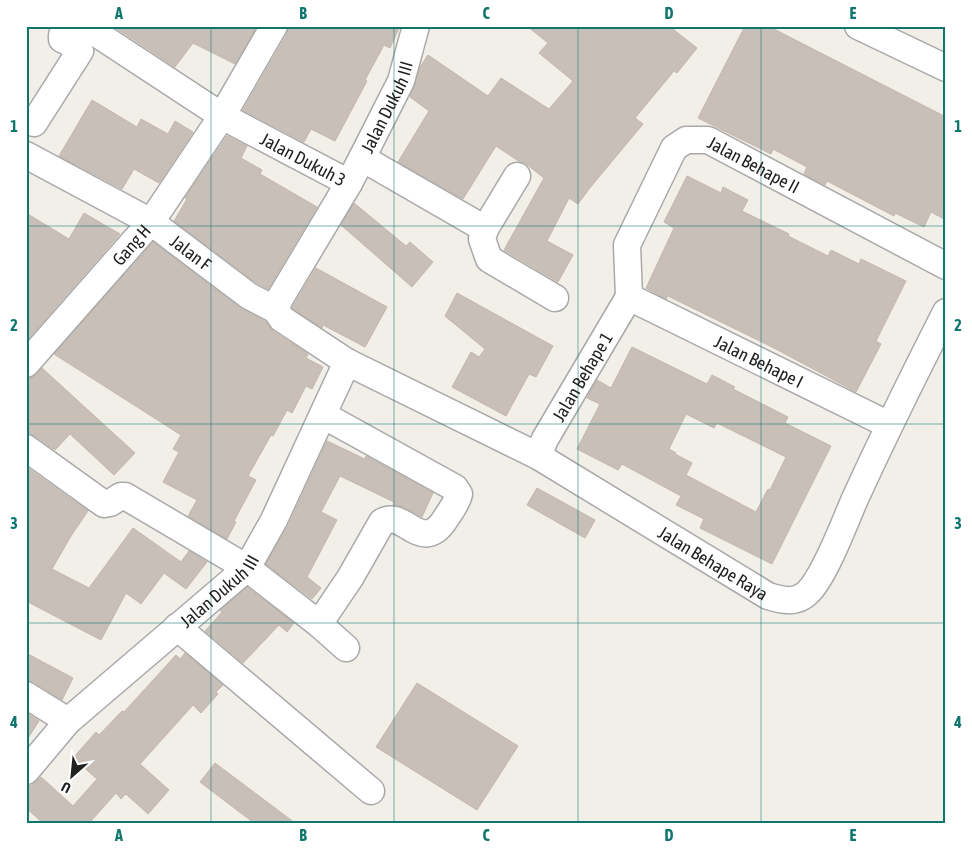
<svg xmlns="http://www.w3.org/2000/svg" width="972" height="849" viewBox="0 0 972 849" font-family="'Asap Condensed',sans-serif">
<rect width="100%" height="100%" fill="#f2efe9"/>
<g fill="#c7bfb8" stroke="#c4b6ab" fill-rule="evenodd">
<path d="M113,26H257L235,64L193,43L175,67Z"/>
<path d="M289,26H400L390,48L384,45L365,80L367,81L335,141L311,129L304,142L243,110L287,34Z"/>
<path d="M527,26H669L697,48L677,73L674,71L635,118L643,124L589,189L578,204L569,198L547,241L573,255L558,282L504,250L544,178L525,163L520,162L496,146L463,199L398,162L429,111L410,97L415,85L420,67L428,55L488,96L501,78L549,109L573,81L539,53L548,43Z"/>
<path d="M745,26H768L946,117V220L931,212L924,227L895,213L894,216L827,181L825,185L804,174L807,167L773,149L771,154L698,118Z"/>
<path d="M92,100L137,127L141,119L168,134L175,121L193,132L159,183L134,169L122,189L59,156Z"/>
<path d="M227,136L247,146L241,158L262,170L260,174L317,207L268,289L257,283L174,221L187,199L185,198Z"/>
<path d="M687,176L721,193L723,187L748,200L742,211L789,234L788,236L828,256L831,250L859,264L861,259L906,281L876,341L881,344L856,392L774,348L668,296L666,299L646,288L674,228L664,222Z"/>
<path d="M354,203L406,246L410,242L433,262L412,287L341,225Z"/>
<path d="M26,213L69,239L84,213L120,234L29,338L26,337Z"/>
<path d="M153,242L240,308L266,322L274,332L308,354L306,358L323,367L312,389L306,386L292,413L287,410L273,436L271,435L248,476L256,480L234,521L236,522L227,539L188,516L197,500L163,482L179,452L173,449L181,435L54,354Z"/>
<path d="M316,268L387,307L365,347L323,325L322,328L292,308Z"/>
<path d="M457,293L553,346L536,377L529,374L506,416L452,387L471,352L479,357L485,349L445,316Z"/>
<path d="M632,347L707,384L712,375L735,387L733,389L788,417L785,423L831,446L772,564L700,528L704,519L676,505L681,496L622,464L618,470L577,449L600,404L587,398L597,380L611,388ZM686,414L714,428L717,423L786,457L770,490L768,489L756,512L686,475L692,463L675,454L676,453L669,449Z"/>
<path d="M42,368L135,453L114,475L70,434L55,450L35,436L26,433V379L31,378Z"/>
<path d="M327,441L365,459L366,456L433,493L422,517L404,507L393,505L394,502L340,476L321,512L337,520L307,577L321,588L312,599L266,564L288,526Z"/>
<path d="M26,467L88,511L71,536L52,569L89,588L133,528L181,562L189,551L207,562L186,589L164,573L141,604L126,593L101,640L26,601Z"/>
<path d="M537,488L595,520L585,538L527,505Z"/>
<path d="M247,587L294,623L287,632L279,625L243,663L205,631L222,612L220,610Z"/>
<path d="M26,653L73,678L62,700L34,682L26,680Z"/>
<path d="M185,653L223,685L216,692L218,694L201,713L193,705L140,764L169,790L148,814L126,794L121,799L116,793L91,821L93,823H43L26,808V786L32,785L41,777L73,806L97,779L73,758L96,732L99,735L122,711L124,712L176,655L180,659Z"/>
<path d="M417,683L518,746L477,810L376,747Z"/>
<path d="M26,713L39,721L26,741Z"/>
<path d="M215,763L295,823H254L200,782Z"/>
</g>
<g fill="none" stroke-linecap="round" stroke-linejoin="round">
<defs>
<g id="minor">
<path id="s1" d="M85,26L222,116L349,183"/>
<path d="M858,26L946,68"/>
<path d="M34,123L80,51L78,47L62,39V35L69,26"/>
<path id="s2" d="M26,155L151,222L249,296L276,310L282,319L347,362L538,456L768,596C781,600 796,604 807,593C824,578 844,524 854,501C883,437 914,375 946,312"/>
<path d="M362,158L485,229L482,239L489,259L555,298"/>
<path d="M485,229L517,176"/>
<path id="s3" d="M629,297L627,245L674,148L686,140H708L946,266"/>
<path id="s4" d="M629,297L889,425"/>
<path id="s5" d="M276,310L279,300L349,183L362,158L401,81L416,26"/>
<path id="s6" d="M26,364L151,222L222,116L274,26"/>
<path d="M26,448L104,504L110,503L121,496H125L247,568L319,624L346,648"/>
<path id="s7" d="M538,456L545,439L629,297"/>
<path d="M319,624L350,578L382,522C404,508 422,557 446,518C451,510 457,503 459,494L455,488L323,415"/>
<path d="M177,627L371,791"/>
<path d="M26,695L68,721"/>
<path id="s8" d="M26,771L68,721L247,568L274,520L347,362"/>
</g>
</defs>
<use href="#minor" stroke="#a9a9a9" stroke-width="29"/>
<use href="#minor" stroke="#fff" stroke-width="26"/>
</g>
<path fill="none" stroke="#0f766e" stroke-width="1" stroke-opacity="0.55" d="M211,26V823M394,26V823M578,26V823M761,26V823M26,226H946M26,424H946M26,623H946"/>
<g text-anchor="middle" dominant-baseline="central" stroke-width="4" stroke-linejoin="round" paint-order="stroke">
<g font-size="18" fill="#222" stroke="#fff">
<text stroke="none"><textPath href="#s5" startOffset="232">Jalan Dukuh III</textPath></text>
<text stroke="none"><textPath href="#s1" startOffset="256">Jalan Dukuh 3</textPath></text>
<text stroke="none"><textPath href="#s3" startOffset="248">Jalan Behape II</textPath></text>
<text stroke="none"><textPath href="#s6" startOffset="159">Gang H</textPath></text>
<text stroke="none"><textPath href="#s2" startOffset="192">Jalan F</textPath></text>
<text stroke="none"><textPath href="#s4" startOffset="145">Jalan Behape I</textPath></text>
<text stroke="none"><textPath href="#s7" startOffset="91">Jalan Behape 1</textPath></text>
<text stroke="none"><textPath href="#s2" startOffset="802">Jalan Behape Raya</textPath></text>
<text stroke="none"><textPath href="#s8" startOffset="265">Jalan Dukuh III</textPath></text>
</g>
</g>
<rect width="972" height="849" fill="none" stroke="#ffffff" stroke-width="55"/>
<g transform="translate(72 776) rotate(207)" stroke="#ffffff" stroke-width="4" paint-order="stroke">
<path d="M0-4L9 19L0 12L-9 19Z" fill="#222222"/>
<text y="-8" font-size="14" font-weight="bold" text-anchor="middle" fill="#222222">U</text>
</g>
<rect x="28" y="28" width="916" height="794" fill="none" stroke="#0f766e" stroke-width="2"/>
<g font-size="16" text-anchor="middle" font-weight="bold" fill="#0f766e">
<text x="119" y="19">A</text>
<text x="303" y="19">B</text>
<text x="486" y="19">C</text>
<text x="669" y="19">D</text>
<text x="853" y="19">E</text>
<text x="14" y="132">1</text>
<text x="958" y="132">1</text>
<text x="14" y="331">2</text>
<text x="958" y="331">2</text>
<text x="14" y="529">3</text>
<text x="958" y="529">3</text>
<text x="14" y="728">4</text>
<text x="958" y="728">4</text>
<text x="119" y="841">A</text>
<text x="303" y="841">B</text>
<text x="486" y="841">C</text>
<text x="669" y="841">D</text>
<text x="853" y="841">E</text>
</g>
</svg>
